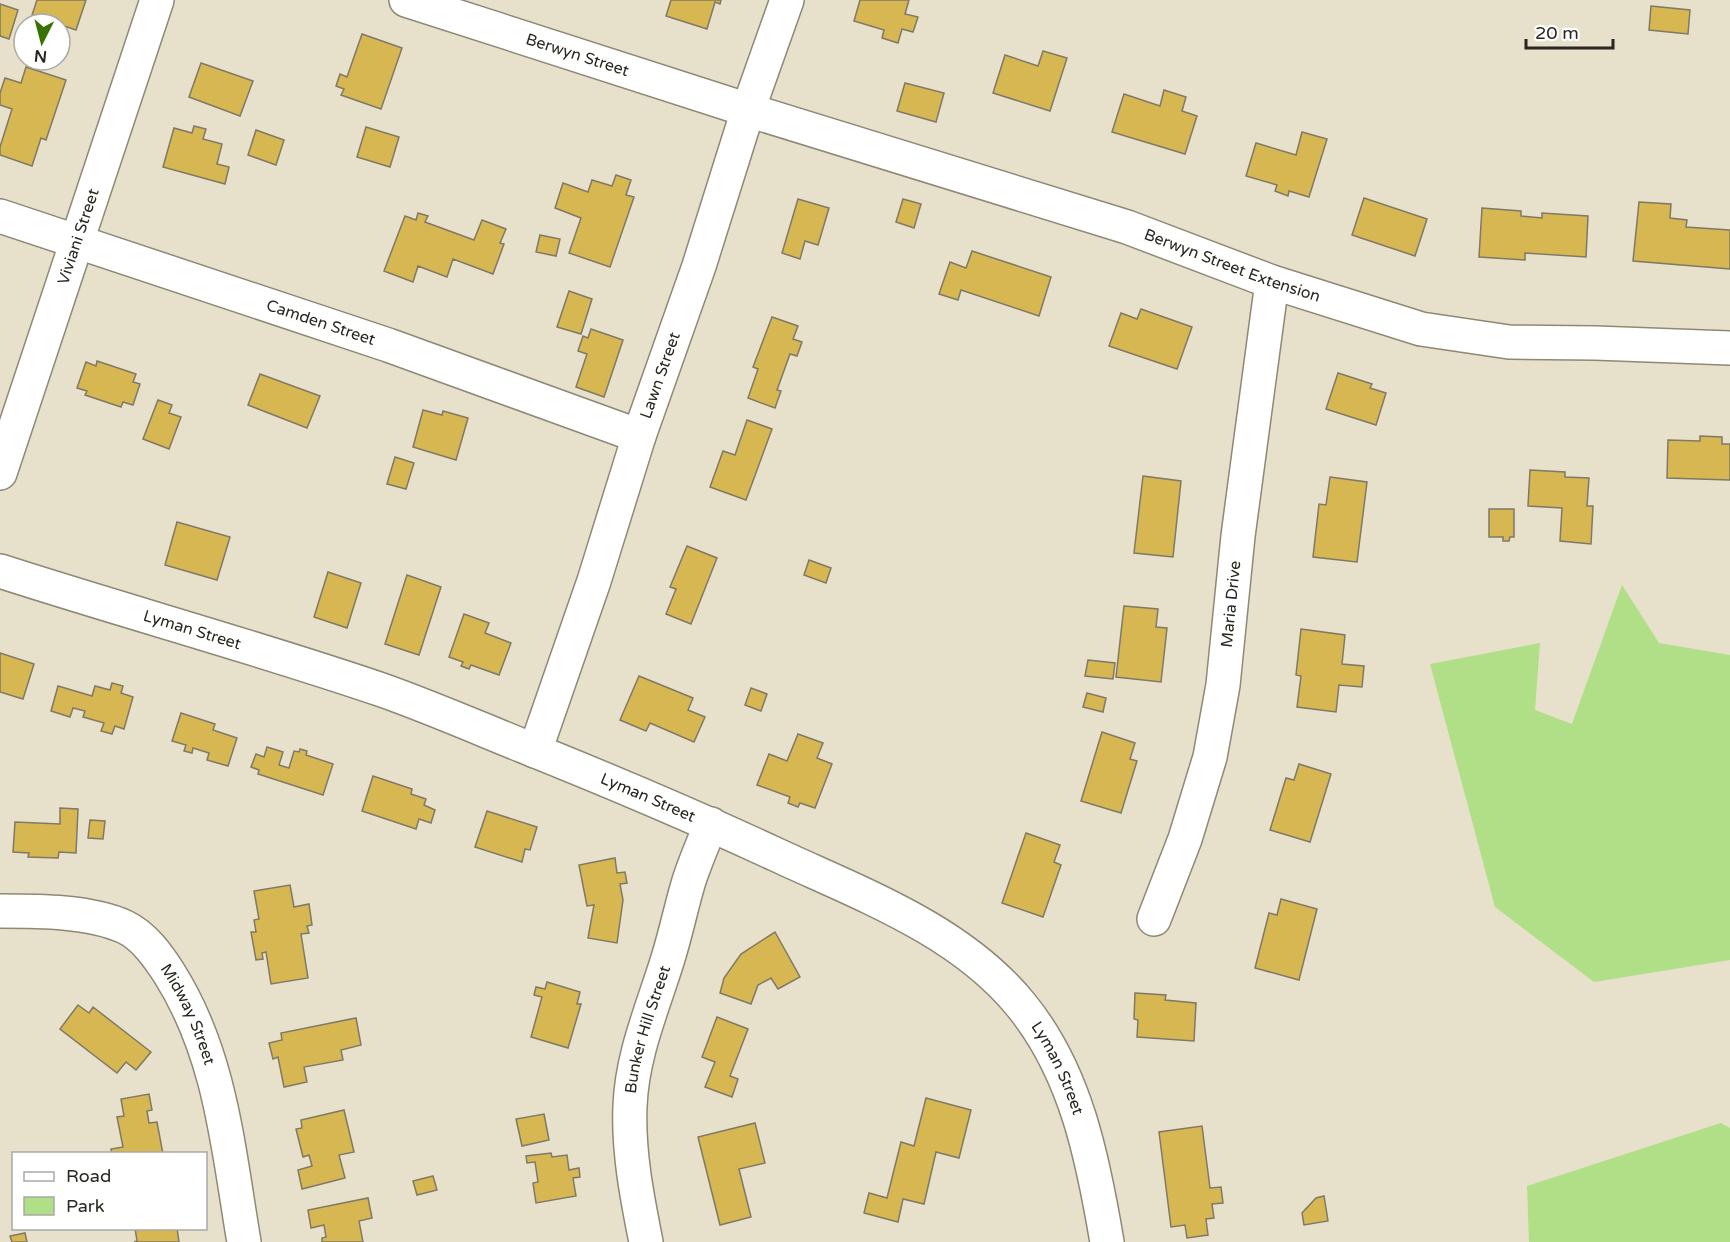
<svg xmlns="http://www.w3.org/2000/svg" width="1730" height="1242" viewBox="0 0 1730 1242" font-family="'Varela Round',sans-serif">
<rect width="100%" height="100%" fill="#e7e0cb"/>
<g fill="#b0df87">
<path d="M1622,585L1659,643L1730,655V960L1594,982L1495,907L1430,664L1540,643L1535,710L1572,724Z"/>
<path d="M1721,1123L1730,1128V1242H1529L1527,1186Z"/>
</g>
<g fill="#d6b751" stroke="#7f7966" stroke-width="1.5">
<path d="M37,0H86L76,30L32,15Z"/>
<path d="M671,0H721L720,4L715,2L707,29L666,16Z"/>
<path d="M860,0H909L905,14L918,17L913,32L902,29L898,43L882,38L884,30L854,21Z"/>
<path d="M0,4L18,10L9,39L0,36Z"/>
<path d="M1651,6L1690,10L1688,34L1649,30Z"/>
<path d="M362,34L402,48L381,109L341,95L344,89L336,86L340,74L347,77Z"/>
<path d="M1043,51L1067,58L1050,111L993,93L1005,55L1038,66Z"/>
<path d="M201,63L253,81L240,116L189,97Z"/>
<path d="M26,67L66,80L46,140L41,138L32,166L0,155V147L12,109L0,105V93L5,78L21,83Z"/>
<path d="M905,83L944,93L936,122L897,111Z"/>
<path d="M1164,90L1186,97L1182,111L1197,116L1185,154L1112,132L1124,94L1160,106Z"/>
<path d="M194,126L206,129L203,139L222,144L217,164L229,167L225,184L163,167L174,128L192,133Z"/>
<path d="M366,127L399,137L390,167L357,157Z"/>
<path d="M256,130L284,140L276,165L248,155Z"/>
<path d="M1302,132L1327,139L1309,197L1289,191L1288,196L1275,191L1277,185L1246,176L1256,143L1296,155Z"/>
<path d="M616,175L631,180L626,195L634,197L610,267L569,253L581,218L555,208L563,183L588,192L592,180L612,186Z"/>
<path d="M1364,198L1427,219L1415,256L1352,235Z"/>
<path d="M798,199L829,208L818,245L805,241L800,259L782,253Z"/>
<path d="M903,199L921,204L914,228L896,222Z"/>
<path d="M1639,202L1671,204L1670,218L1687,220L1686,227L1730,230V269L1633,261Z"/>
<path d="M1482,208L1521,211V216L1542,218V213L1588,216L1586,257L1525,253V260L1479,257Z"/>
<path d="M418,213L428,216L425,222L474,240L482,220L506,229L500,243L504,244L493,274L453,259L447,277L418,266L413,282L384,271L405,216L416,220Z"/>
<path d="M540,235L560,239L556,256L536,252Z"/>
<path d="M972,251L1051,277L1039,316L961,290L958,300L939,294L950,262L966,268Z"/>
<path d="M569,291L592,299L581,334L557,327Z"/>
<path d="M1141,309L1192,327L1177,369L1109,346L1121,313L1137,319Z"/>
<path d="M772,317L798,326L793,339L802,342L797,356L790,354L777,390L781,391L775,408L748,398L758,369L753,367Z"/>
<path d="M591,329L623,340L604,397L576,387L587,354L578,351L583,336L588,338Z"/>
<path d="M97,361L136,374L133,382L140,384L133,405L123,402L121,407L85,395L87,391L77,388L86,362L96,366Z"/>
<path d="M1338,373L1372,384L1370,388L1386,393L1376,425L1326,409Z"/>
<path d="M260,374L320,396L307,428L248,405Z"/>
<path d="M158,400L172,405L169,413L181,417L169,449L143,439Z"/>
<path d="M423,410L442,415L443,411L468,418L456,460L413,447Z"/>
<path d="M747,420L772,429L746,500L710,487L723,451L735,455Z"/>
<path d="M1700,436L1722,437V444H1730V480L1667,478L1668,440L1700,441Z"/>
<path d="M395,457L414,463L406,489L387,484Z"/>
<path d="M1530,470L1565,472V477L1589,478L1587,506H1593L1591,544L1560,541L1562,508L1528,506Z"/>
<path d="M1143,476L1181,481L1173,557L1134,553Z"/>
<path d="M1330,477L1367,482L1357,562L1313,557L1319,504L1326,505Z"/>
<path d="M1489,509H1514V537H1510L1509,541H1503V537H1489Z"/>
<path d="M177,522L230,537L217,580L165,565Z"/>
<path d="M687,546L717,558L691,624L666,614L676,589L670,587Z"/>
<path d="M809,560L831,568L826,583L804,575Z"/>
<path d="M328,572L361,583L347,628L314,617Z"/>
<path d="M407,575L441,587L419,655L385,644Z"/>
<path d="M1124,606L1158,609L1156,627L1167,628L1161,682L1116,677Z"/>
<path d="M464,614L489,623L485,633L511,643L499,675L471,665L469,669L461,666L463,662L449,657Z"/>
<path d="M1301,629L1345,635L1342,664L1364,666L1362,687L1339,685L1336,712L1297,707L1301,676L1296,675Z"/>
<path d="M0,653L34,664L23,699L0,692Z"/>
<path d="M1088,660L1115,663L1113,679L1085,676Z"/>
<path d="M639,676L693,698L688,710L705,717L694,742L650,723L646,731L620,720Z"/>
<path d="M112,683L123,686L121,693L133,697L124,729L115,726L112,734L101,731L104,723L83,717L85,711L73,708L70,717L51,711L58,686L92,696L95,686L110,690Z"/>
<path d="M751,688L767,694L761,711L745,705Z"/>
<path d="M1087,693L1106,698L1103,712L1083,707Z"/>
<path d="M181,713L215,724L213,730L237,738L228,766L207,760L209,753L193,748L192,753L184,751L186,745L172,741Z"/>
<path d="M1102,732L1135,743L1130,759L1137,761L1121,813L1081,801Z"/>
<path d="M798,734L823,743L817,758L832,764L815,808L800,803L798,807L788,803L790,797L757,785L769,754L787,761Z"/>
<path d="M267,747L283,752L279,765L289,768L294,751L299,752L300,749L307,751L306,755L333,764L323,795L258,774L259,770L251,767L256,754L264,757Z"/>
<path d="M1299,764L1331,774L1310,842L1270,830L1286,778L1294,780Z"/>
<path d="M373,776L412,789L411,794L426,799L424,805L435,810L431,823L419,819L416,829L362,811Z"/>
<path d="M60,808L78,809L76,853L59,852L58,858L28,857L29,853L13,852L15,822L60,824Z"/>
<path d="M487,811L537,827L530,850L525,849L522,862L475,847Z"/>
<path d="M90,820L105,821L103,839L88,838Z"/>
<path d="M1026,833L1060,845L1054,862L1061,865L1043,917L1002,903Z"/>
<path d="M615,858L617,873L625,872L627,883L620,884L623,900L617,943L588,938L594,905L587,906L579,865Z"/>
<path d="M290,885L294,907L309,904L312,925L307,926L309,933L301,934L308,978L271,984L266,952L262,953L263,959L256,960L251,932H256L254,920L259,919L254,891Z"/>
<path d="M1281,899L1317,909L1299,980L1255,968L1269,913L1277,915Z"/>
<path d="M775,932L800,977L778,989L771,978L758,985L751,1004L720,993L724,978L741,954Z"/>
<path d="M547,982L580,992L577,1004H581L568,1048L531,1037L542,997L534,995L536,987L545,989Z"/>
<path d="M1135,993L1166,995L1165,1000L1196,1003L1194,1041L1137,1037L1138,1020L1134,1019Z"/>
<path d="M78,1005L89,1013L93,1007L151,1052L136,1070L126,1062L117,1073L60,1029Z"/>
<path d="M717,1017L748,1029L730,1076L738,1079L732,1097L705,1087L715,1062L702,1057Z"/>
<path d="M356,1018L361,1045L341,1050L343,1060L304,1067L307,1082L284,1087L278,1057L273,1059L269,1043L282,1040L281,1033Z"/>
<path d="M149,1094L152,1110L147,1111L149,1123L157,1122L163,1154H112L111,1149L123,1147L117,1117L124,1116L121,1099Z"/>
<path d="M926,1098L971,1110L959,1158L936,1152L924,1204L903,1199L898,1222L864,1213L869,1193L887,1198L901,1142L914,1146Z"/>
<path d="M344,1110L354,1152L339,1155L345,1178L302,1189L298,1170L312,1166L309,1155L303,1157L296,1129L302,1128L301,1120Z"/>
<path d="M544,1114L549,1140L522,1146L516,1119Z"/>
<path d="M755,1123L765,1163L739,1169L751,1217L720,1225L698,1137Z"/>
<path d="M1202,1126L1210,1188L1221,1187L1223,1203L1212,1204L1214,1218L1206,1219L1208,1235L1187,1238L1185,1225L1171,1227L1159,1132Z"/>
<path d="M551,1153L552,1157L567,1155L569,1170L579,1168L580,1177L573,1178L576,1196L536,1203L533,1183L538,1182L535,1162L527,1163L526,1156Z"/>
<path d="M433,1176L437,1190L417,1195L413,1181Z"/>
<path d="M1324,1196L1328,1221L1304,1225L1302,1213L1316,1198Z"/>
<path d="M368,1198L372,1218L359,1221L363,1242H322V1238L326,1237L324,1225L311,1228L308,1210Z"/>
<path d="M135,1228H177L179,1242H134L137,1241Z"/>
<path d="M25,1233L27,1242H12L10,1236Z"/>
</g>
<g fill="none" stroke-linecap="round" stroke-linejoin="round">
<defs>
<g id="minor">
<path id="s1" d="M406,0L748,110L1127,227L1272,282L1421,329L1509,342L1595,343L1730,348"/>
<path id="s2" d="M0,216L388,345L639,436"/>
<path id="s3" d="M0,473L157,0"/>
<path id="s4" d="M0,571C127,612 256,647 382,690C430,707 476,727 523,746C608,780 693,816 777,855C861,894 960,930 1021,1005C1076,1072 1093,1159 1107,1242"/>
<path id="s5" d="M535,751L594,581L639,436L699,266L748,110L787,0"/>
<path id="s6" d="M0,911C39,911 90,911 125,927C144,936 158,956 169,973C221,1055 228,1148 244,1242"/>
<path id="s7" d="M1154,919L1185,839L1210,757L1223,685L1238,536L1272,282"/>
<path id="s8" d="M646,1242C637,1197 628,1151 630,1106C632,1053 654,1005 669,955C676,932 681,908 688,884C694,864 703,844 711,824"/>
</g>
</defs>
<use href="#minor" stroke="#8e8875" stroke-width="36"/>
<use href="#minor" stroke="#fff" stroke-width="33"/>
</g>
<g text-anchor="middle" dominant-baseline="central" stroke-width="6" stroke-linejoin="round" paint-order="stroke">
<g font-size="16" fill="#29271f" stroke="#fff">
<text stroke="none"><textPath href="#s1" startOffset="180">Berwyn Street</textPath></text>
<text stroke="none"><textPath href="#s3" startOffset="249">Viviani Street</textPath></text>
<text stroke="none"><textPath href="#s1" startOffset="868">Berwyn Street Extension</textPath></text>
<text stroke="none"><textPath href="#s2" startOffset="338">Camden Street</textPath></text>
<text stroke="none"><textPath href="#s5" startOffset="396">Lawn Street</textPath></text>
<text stroke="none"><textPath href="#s7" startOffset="326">Maria Drive</textPath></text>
<text stroke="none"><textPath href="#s4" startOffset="201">Lyman Street</textPath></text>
<text stroke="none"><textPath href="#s4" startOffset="687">Lyman Street</textPath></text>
<text stroke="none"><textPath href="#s6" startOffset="237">Midway Street</textPath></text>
<text stroke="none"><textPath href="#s8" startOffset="216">Bunker Hill Street</textPath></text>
<text stroke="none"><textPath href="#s4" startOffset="1191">Lyman Street</textPath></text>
</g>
</g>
<rect x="12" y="1152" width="195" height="78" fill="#ffffff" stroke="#a9a9a5" stroke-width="1.5"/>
<rect x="24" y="1172" width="30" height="9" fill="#ffffff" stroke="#a9a9a5" stroke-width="1.5"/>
<text x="66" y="1182" font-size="18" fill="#29271f">Road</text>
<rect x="24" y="1197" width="30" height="18" fill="#b0df87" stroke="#a9a9a5" stroke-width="1.5"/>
<text x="66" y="1212" font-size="18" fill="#29271f">Park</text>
<g transform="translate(42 42) rotate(186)"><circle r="28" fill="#ffffff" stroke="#a9a9a5" stroke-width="1.5"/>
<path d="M0-4.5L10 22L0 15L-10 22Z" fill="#377202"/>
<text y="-9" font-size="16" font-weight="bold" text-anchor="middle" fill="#29271f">N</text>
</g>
<path d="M1526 39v9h87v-9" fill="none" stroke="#29271f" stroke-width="3"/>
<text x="1535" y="39" font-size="18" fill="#29271f" stroke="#ffffff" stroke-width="4.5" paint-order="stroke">20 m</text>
</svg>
